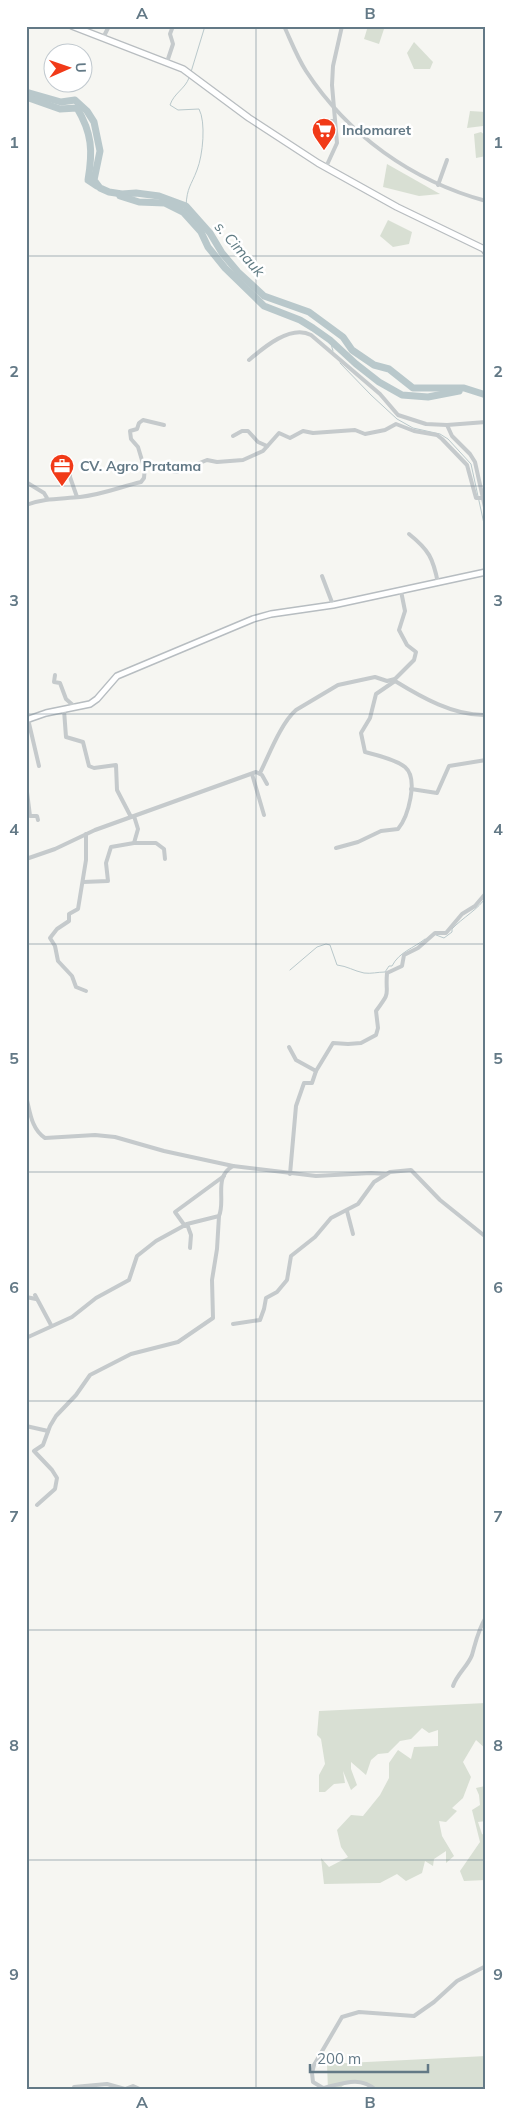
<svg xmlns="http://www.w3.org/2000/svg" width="512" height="2116" viewBox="0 0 512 2116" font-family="Mulish,sans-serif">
<rect width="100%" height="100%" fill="#f6f6f2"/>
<g fill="#d8dfd3">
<path d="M368,26H385L379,44L364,39Z"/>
<path d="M414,42L433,62L430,69H414L407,53Z"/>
<path d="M470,111L486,112V121L483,126L467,128Z"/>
<path d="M481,132L486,136V156L476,158L474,134Z"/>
<path d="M387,164L440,194L419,196L383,187Z"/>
<path d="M388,220L412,232L409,244L393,247L380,236Z"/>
<path d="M486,1703V1749L476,1740L463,1762L471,1777L463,1798L452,1808L457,1811L446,1822L439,1821L442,1836L454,1856L446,1863V1851L434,1859L433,1866L425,1861L422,1873L406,1881L397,1874L380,1883L324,1884L321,1858L329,1867L348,1857L341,1847L337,1830L351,1815L363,1816L380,1795L389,1778V1763L398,1750L411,1759L414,1747L438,1746V1730L429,1733L422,1728L411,1739L400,1741L388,1753L378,1754L371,1760L366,1775L351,1762V1769L357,1785L351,1790L343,1771L345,1783L334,1784L325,1792H319V1775L325,1764L321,1739L317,1735L319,1711Z"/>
<path d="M485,1786L486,1821L478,1822L482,1834L486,1836V1880L464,1881L460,1871L480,1842L472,1810L480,1805L479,1795L476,1788Z"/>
<path d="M486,2056V2090H377L351,2080L337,2090H328L327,2064Z"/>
</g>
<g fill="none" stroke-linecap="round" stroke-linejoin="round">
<g stroke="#b9c8cb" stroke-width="1">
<path d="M191,72L205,26"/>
<path d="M186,206C187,187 191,186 197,170C203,155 206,122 199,109L178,110L170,105C174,93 185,89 189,78"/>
<path d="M330,340L333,351"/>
<path d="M340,363L371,395L397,419L413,428L440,434L448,439L471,464L486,533"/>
<path d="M436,935L444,938L452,932V929C462,918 479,909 486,897"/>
<path d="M290,970L317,947L326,944L330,945L337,965C347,966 354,971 364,973C371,974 378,972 385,972L389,966H392C399,952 414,948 425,939"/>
</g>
<g stroke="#b9c8cb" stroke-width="7">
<path d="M26,92L61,102L75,100L87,111L94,122L100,151L94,180L100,188L109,192L122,194L136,193L159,196L186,206L210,233L222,253L238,272L264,296L309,312L343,337L352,350L374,365L389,369L413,388H464L486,395"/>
<path d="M26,97L60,109L77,108C92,133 93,151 88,180L97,186"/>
<path d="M120,196L139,202L165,203L183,212L201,232L208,247L225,268L264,306L300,320L313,328L330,340L356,364L379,382L402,395L428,397L459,391"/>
</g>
<defs>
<path id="secondary" d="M26,720L46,713L90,704L97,699L117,676L253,619L271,614L333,605L486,572"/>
<path id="primary" d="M72,26L183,69L249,118L318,163L397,207L484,249L486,252"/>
</defs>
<use href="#secondary" stroke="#b7bdc1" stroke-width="8"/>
<use href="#primary" stroke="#b8bdc0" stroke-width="8"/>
<g stroke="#c5cacc" stroke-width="4">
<path d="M284,26C291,41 297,57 306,71C348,135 412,181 486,201"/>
<path d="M103,38L109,26"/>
<path d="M167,62L173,44L170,34L173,26"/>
<path d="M323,121H334"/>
<path d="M326,167L337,143L332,85L333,66L342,26"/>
<path d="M438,185L447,160"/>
<path d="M249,360C263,348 291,324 311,335L380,394L398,415L426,424L447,425L452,436L470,454L475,462L486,512"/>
<path d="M447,425L486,422"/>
<path d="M233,436L242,431H248L258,442L267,446"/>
<path d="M70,466V477L77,497"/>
<path d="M144,467L138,447L131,439L130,431L137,429L139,423L143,420L164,425"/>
<path d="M26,482L44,493L47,498"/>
<path d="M26,505C44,498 61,499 80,497C101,495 120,487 141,482L144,478L145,466L157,467L177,472L207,460L217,462L243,460L263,451L279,433L290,438L303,431L313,433L355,430L365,434L385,430L396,424L414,431L437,435L442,439L467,465L476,498H483"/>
<path d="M409,534C429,550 433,558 438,583"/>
<path d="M322,576L333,605"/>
<path d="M55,675L54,682L60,683L66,699L75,707"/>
<path d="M395,679V681C421,697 454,716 486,715"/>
<path d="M64,710L66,737L83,742L89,766L94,768L116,765L117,790L131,817"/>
<path d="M28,719L39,766"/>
<path d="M260,773C269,755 281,723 296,710L338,685L375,677L387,681L395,679L414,660L416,652L407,645L399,630L405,611L401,591"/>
<path d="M252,774L264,815"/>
<path d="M26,784L30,816H37L38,820"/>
<path d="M411,789L437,793L449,766L486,760"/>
<path d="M134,843H156L164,849L165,859"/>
<path d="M336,848L358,842L381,831L398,829C408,817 419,779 405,767C395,759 377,755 365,752L361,733L370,718L376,694L395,681"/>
<path d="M26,859L55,849L95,830L256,772L262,775L267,784"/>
<path d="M83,882L108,881L106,863L111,847L134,843L138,829L134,816"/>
<path d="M86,991L76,987L72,976L58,961L55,946L50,938L57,929L69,921V914L78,909L86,860V834"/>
<path d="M289,1047L296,1060L316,1071"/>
<path d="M26,1096C30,1111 31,1129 45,1138L95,1135L115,1137L164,1151L233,1166"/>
<path d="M290,1174L296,1106L304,1083H312L316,1071L333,1043L348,1044L361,1043L376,1035L378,1028L376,1011C392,989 385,998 387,973L402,966L404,955L418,948L435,933H446L462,914L475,906L486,893"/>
<path d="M347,1211L353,1234"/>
<path d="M187,1224L191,1235L190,1248"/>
<path d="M185,1226L175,1212L224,1176"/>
<path d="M35,1295L51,1325"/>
<path d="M26,1297L36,1299"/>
<path d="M233,1324L260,1320L264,1309L266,1298L277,1292L287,1280L291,1256L315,1237L331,1218L358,1204L374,1182L390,1172L411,1170L440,1200L486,1237"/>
<path d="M26,1338L72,1317L96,1298L129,1280L137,1256L156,1241L187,1224L219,1216C226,1200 213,1177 233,1166L316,1176L371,1173L386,1174"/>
<path d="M26,1426L48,1431"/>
<path d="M37,1505L55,1489L57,1478L52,1470L34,1451L43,1445L50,1426L56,1416L76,1395L90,1375L131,1354L178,1342L213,1318L212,1280L217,1249L219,1216"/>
<path d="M453,1686C457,1674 468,1666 472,1655C476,1641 478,1630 486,1617"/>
<path d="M74,2087L107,2084L125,2089L133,2086L142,2090"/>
<path d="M376,2090C359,2075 342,2084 323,2088L313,2082L312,2073L314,2065L342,2017L359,2012L414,2016L434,2002L457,1981L486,1966"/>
</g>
<use href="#secondary" stroke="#fff" stroke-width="5"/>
<use href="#primary" stroke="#fff" stroke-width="5.5"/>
</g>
<path fill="none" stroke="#637986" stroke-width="1" stroke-opacity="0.55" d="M256,26V2090M26,256H486M26,486H486M26,714H486M26,944H486M26,1172H486M26,1401H486M26,1630H486M26,1860H486"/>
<defs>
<symbol id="supermarket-pin" viewBox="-11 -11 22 30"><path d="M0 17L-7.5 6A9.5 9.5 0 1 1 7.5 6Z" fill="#f13a18" stroke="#fff"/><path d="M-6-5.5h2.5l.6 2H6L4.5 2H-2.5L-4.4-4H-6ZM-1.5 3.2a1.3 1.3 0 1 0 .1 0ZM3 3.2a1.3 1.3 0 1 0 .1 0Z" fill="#fff"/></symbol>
<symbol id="office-pin" viewBox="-11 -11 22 30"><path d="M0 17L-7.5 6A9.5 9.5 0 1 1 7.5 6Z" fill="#f13a18" stroke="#fff"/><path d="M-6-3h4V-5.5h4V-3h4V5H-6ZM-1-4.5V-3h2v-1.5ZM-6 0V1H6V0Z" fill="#fff"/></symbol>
</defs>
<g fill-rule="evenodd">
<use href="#supermarket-pin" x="310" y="116" width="28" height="38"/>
<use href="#office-pin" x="48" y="452" width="28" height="38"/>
</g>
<g text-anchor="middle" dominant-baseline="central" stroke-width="5" stroke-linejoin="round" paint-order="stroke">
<g font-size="14" font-weight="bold" fill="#637986" stroke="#fff" text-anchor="start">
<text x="342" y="130">Indomaret</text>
<text x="80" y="466">CV. Agro Pratama</text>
</g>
<g font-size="15" font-style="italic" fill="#5f7b83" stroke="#fff">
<text transform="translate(240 249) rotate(49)">s. Cimauk</text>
</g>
</g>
<rect width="512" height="2116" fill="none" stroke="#ffffff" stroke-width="55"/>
<g transform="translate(68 68) rotate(88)"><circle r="24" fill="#ffffff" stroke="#c1c9cf"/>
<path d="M0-4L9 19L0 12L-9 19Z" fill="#f13a18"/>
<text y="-8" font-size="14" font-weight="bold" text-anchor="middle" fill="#637986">U</text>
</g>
<path d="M310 2064v8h118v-8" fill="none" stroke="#637986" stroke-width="2.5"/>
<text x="317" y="2064" font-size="15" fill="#637986" stroke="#ffffff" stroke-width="4" paint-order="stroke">200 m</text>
<rect x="28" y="28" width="456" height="2060" fill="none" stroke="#637986" stroke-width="2"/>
<g font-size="16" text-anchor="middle" font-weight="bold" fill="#637986">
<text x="142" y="19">A</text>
<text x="370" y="19">B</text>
<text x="14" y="148">1</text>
<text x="498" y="148">1</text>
<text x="14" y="377">2</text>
<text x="498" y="377">2</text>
<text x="14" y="606">3</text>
<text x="498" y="606">3</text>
<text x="14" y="835">4</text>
<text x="498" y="835">4</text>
<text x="14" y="1064">5</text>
<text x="498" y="1064">5</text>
<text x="14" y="1293">6</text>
<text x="498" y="1293">6</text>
<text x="14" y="1522">7</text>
<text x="498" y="1522">7</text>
<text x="14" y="1751">8</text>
<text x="498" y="1751">8</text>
<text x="14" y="1980">9</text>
<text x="498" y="1980">9</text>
<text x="142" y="2108">A</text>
<text x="370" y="2108">B</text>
</g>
</svg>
